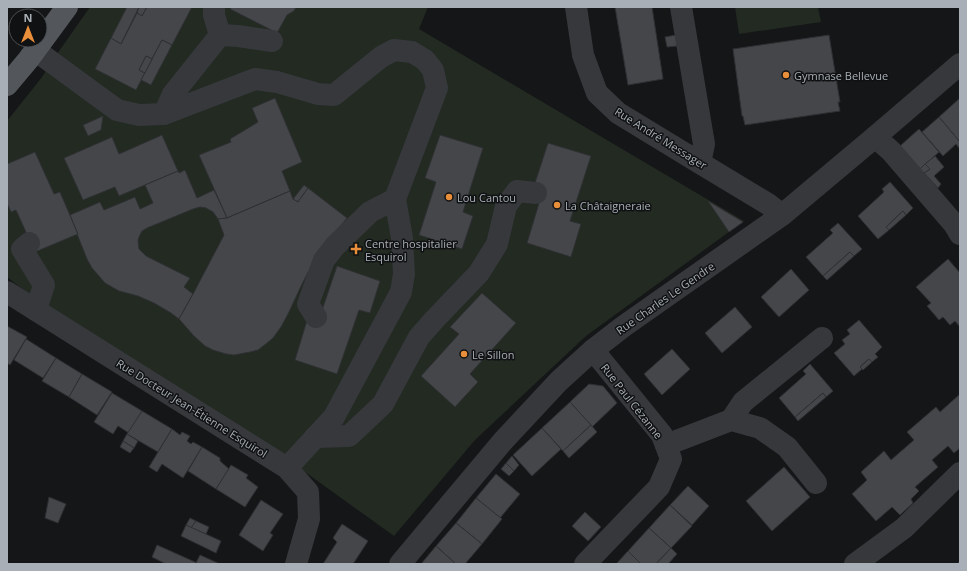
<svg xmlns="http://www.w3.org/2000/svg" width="967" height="571" viewBox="0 0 967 571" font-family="'Open Sans',sans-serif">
<rect width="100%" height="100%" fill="#151617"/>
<g fill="#222a22">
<path d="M90,7H428L419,29L744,221L586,336L475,440L394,536L266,444L30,295L7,277V121L42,77L52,61Z"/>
<path d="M735,7H818L821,22L739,34Z"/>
</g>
<g fill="#44464a" stroke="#2f3033">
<path d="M127,7H139L121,44L111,38Z"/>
<path d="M139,7H147L142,16L137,13Z"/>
<path d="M147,7H192L172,45L162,40L152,59L146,56L139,70L145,73L136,90L95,69L111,38L121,44L137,13L142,16Z"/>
<path d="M232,7H296L294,11L287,15L277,33L230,9Z"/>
<path d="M615,7H652L663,79L628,85Z"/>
<path d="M676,35L677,46L667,47L665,37Z"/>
<path d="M829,35L840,102H838L840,111L745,125L743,116H742L733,49Z"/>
<path d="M162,40L172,45L151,85L141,80Z"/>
<path d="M146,56L152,59L145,73L139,70Z"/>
<path d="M275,98L302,162L282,171L290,191L227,218L199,155L231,142L230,139L258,122L252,108Z"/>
<path d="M960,98V142L939,117Z"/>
<path d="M103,116L101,130L88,136L83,125Z"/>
<path d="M939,117L960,142V149L956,144L943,156L922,132Z"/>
<path d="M919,129L939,152L920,169L900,146Z"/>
<path d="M162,135L178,171L119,196L115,187L83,200L64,158L112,137L119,154Z"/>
<path d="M440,135L483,148L463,212L473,216L462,249L419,235L436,182L425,178Z"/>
<path d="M548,143L591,156L570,221L581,224L571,257L527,243L543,190L534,186Z"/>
<path d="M35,152L54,194L60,192L78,234L35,252L16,210L11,212L7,203V164Z"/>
<path d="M935,156L944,167L934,176L941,184L938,188L924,173L930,169L925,164Z"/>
<path d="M925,164L930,169L924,173L920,169Z"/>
<path d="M185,170L197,198L214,190L227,218L218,219L213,212L206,208L200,207L193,209L147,228L142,231L139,237L138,241L139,249L146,256L190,278L184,287L193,294L179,319L171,313L154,303L138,296L119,291L105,283L92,268L87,259L77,234H78L70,215L100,202L104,210L135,197L140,209L153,203L145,185L178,171L179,173Z"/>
<path d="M890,182L913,208L906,215L903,211L886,227L889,230L878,239L858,216L884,192L882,189Z"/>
<path d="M304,185L308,188L298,202L293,199Z"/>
<path d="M308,188L347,218L325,245L313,263L303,282L288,314L281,327L273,338L267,343L258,350L250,352L234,355L226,354L213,350L205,346L194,336L179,319L193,294L224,235L218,219L227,218L290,191L293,199L298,202Z"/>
<path d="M708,201L743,222L729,232Z"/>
<path d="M903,211L906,215L889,230L886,227Z"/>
<path d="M838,223L862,249L854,256L850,252L823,276L806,257L833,233L830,230Z"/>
<path d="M850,252L854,256L827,280L823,276Z"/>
<path d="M948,259L960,273V327L955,321L950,325L943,317L939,320L927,306L931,303L916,287Z"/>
<path d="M337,266L380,281L370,313L359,310L337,374L295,360L308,317L319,319Z"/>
<path d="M791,269L809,290L779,317L761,297Z"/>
<path d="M482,293L516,323L470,374L478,382L455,407L421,376L459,334L450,327Z"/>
<path d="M735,307L752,327L722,353L705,333Z"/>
<path d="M859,320L882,347L875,354L878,357L872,362L869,359L860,367L862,369L854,376L834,353L845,344L842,340L850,334L847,330Z"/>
<path d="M7,326L27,337L10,365L7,363Z"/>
<path d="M26,339L56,358L43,378L14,360Z"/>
<path d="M672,349L690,369L662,395L644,374Z"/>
<path d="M56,358L82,374L69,397L42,381Z"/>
<path d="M869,359L872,362L863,370L860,367Z"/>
<path d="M810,364L833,391L826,397L823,393L795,417L779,398L806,374L803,371Z"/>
<path d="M82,374L112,392L97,415L69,397Z"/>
<path d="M589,384L603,386L617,403L592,427L570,402Z"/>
<path d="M112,393L142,411L129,433L118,426L113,434L94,422Z"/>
<path d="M823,393L826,397L798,421L795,417Z"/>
<path d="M960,394V448L954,453L948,446L932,460L938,467L915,487L919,491L911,499L913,503L900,515L892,507L876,521L852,494L867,480L861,472L884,451L891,460L914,440L907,432L936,407L940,412Z"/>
<path d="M570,402L591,425L563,451L542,428Z"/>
<path d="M142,411L172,429L158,452L127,434Z"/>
<path d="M591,425L597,432L569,458L563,451Z"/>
<path d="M542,428L561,449L532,476L513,455Z"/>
<path d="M172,429L180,435L182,432L190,436L187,441L191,444L193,442L202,447L183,478L162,464L157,472L149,467Z"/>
<path d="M127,434L138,441L134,448L123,441Z"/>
<path d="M123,441L134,448L130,453L120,447Z"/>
<path d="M202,447L220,458V461L229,469L216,489L188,471Z"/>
<path d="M512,456L519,465L514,471L506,463Z"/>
<path d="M506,463L514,471L509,476L501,469Z"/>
<path d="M231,465L248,475L246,478L258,487L245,507L216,489Z"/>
<path d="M784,467L810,497L772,531L746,501Z"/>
<path d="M496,474L520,494L500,518L476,498Z"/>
<path d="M688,486L709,506L692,525L670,505Z"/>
<path d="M49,497L66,504L58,523L45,518Z"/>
<path d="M476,498L502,519L482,544L456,523Z"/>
<path d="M261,500L283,514L270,533L273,535L263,551L239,535Z"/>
<path d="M670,505L692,526L671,548L649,528Z"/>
<path d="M585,512L601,527L588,541L572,526Z"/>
<path d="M190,518L196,521L191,528L186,525Z"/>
<path d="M196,521L209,527L206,534L191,528Z"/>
<path d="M456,523L482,544L465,564H456L436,546Z"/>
<path d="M342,524L368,541L353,564H323L337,542L333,538Z"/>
<path d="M186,525L221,541L216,553L181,536Z"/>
<path d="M649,528L671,548L656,564H641L628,551Z"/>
<path d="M157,545L195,562L198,564H166L152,557Z"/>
<path d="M436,546L456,564H421Z"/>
<path d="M671,548L677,554L668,564H656Z"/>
<path d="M628,551L641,564H616Z"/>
<path d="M200,555L220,564H198L196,563Z"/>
</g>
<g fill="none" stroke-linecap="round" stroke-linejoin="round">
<g stroke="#36383c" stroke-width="22">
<path d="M214,7V15L220,35L238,36L272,41"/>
<path d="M576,7L583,55L597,93L618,113L700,163L768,204L782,215"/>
<path d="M681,7L704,144L700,163"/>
<path d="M35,50L117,110L139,115L164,114L255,79L277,82L318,94L334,95L381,57L394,50L412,52L425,60L433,70L437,88L395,199"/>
<path d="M164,114L173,94L220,35"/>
<path d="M875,137L891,151L954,224L960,234"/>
<path d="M29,243L22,249L44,285L36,310"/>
<path d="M7,292L287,468L308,492L309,519L296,564"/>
<path d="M731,420L743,402L822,338"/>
<path d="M315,437L349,436L383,404L419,337L435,319L479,273L497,244L506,206L517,191L536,193"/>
<path d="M666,445L731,420L760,428L787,447L816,483"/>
<path d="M287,468L334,417L401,292L404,274L402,238L395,199L370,212L335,246L324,260L308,304L316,317"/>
<path d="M400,564L503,441L559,381L593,350L624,326L782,215L875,137L960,64"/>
<path d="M585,564L659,487L671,459L662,435L593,350"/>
<path d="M855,564L904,528L960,473"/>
</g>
<path stroke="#53565b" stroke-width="22" d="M7,85L28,60L67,7"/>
<path stroke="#4e5155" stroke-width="3" stroke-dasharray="5 4" stroke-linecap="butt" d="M959,564L960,563"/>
</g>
<g fill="#e98f3b" stroke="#101112" stroke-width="1.5">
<circle cx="786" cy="75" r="4"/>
<circle cx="449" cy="197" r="4"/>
<circle cx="557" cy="205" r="4"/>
<path d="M354 243h4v4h4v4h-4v4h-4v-4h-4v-4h4z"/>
<circle cx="464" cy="354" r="4"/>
</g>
<g text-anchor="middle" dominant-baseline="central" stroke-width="3" stroke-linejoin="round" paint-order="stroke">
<g font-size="11" fill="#a8afb6" stroke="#101112" text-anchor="start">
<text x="794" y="75">Gymnase Bellevue</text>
<text x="457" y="197">Lou Cantou</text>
<text x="565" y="205">La Châtaigneraie</text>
<text x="365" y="243">Centre hospitalier<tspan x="365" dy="13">Esquirol</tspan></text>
<text x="472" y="354">Le Sillon</text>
</g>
<g font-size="11" fill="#a8afb6" stroke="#101112">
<text transform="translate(661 138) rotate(32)">Rue André Messager</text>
<text transform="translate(665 298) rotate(-35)">Rue Charles Le Gendre</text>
<text transform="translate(632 401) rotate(52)">Rue Paul Cézanne</text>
<text transform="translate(192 408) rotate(32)">Rue Docteur Jean-Étienne Esquirol</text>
</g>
</g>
<rect width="967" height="571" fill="none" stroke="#a8afb6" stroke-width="16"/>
<g transform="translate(28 28)"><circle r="19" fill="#101112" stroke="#4d5054"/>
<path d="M0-3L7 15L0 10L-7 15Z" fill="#e98f3b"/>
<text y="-6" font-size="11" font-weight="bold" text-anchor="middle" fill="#a8afb6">N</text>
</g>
</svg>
